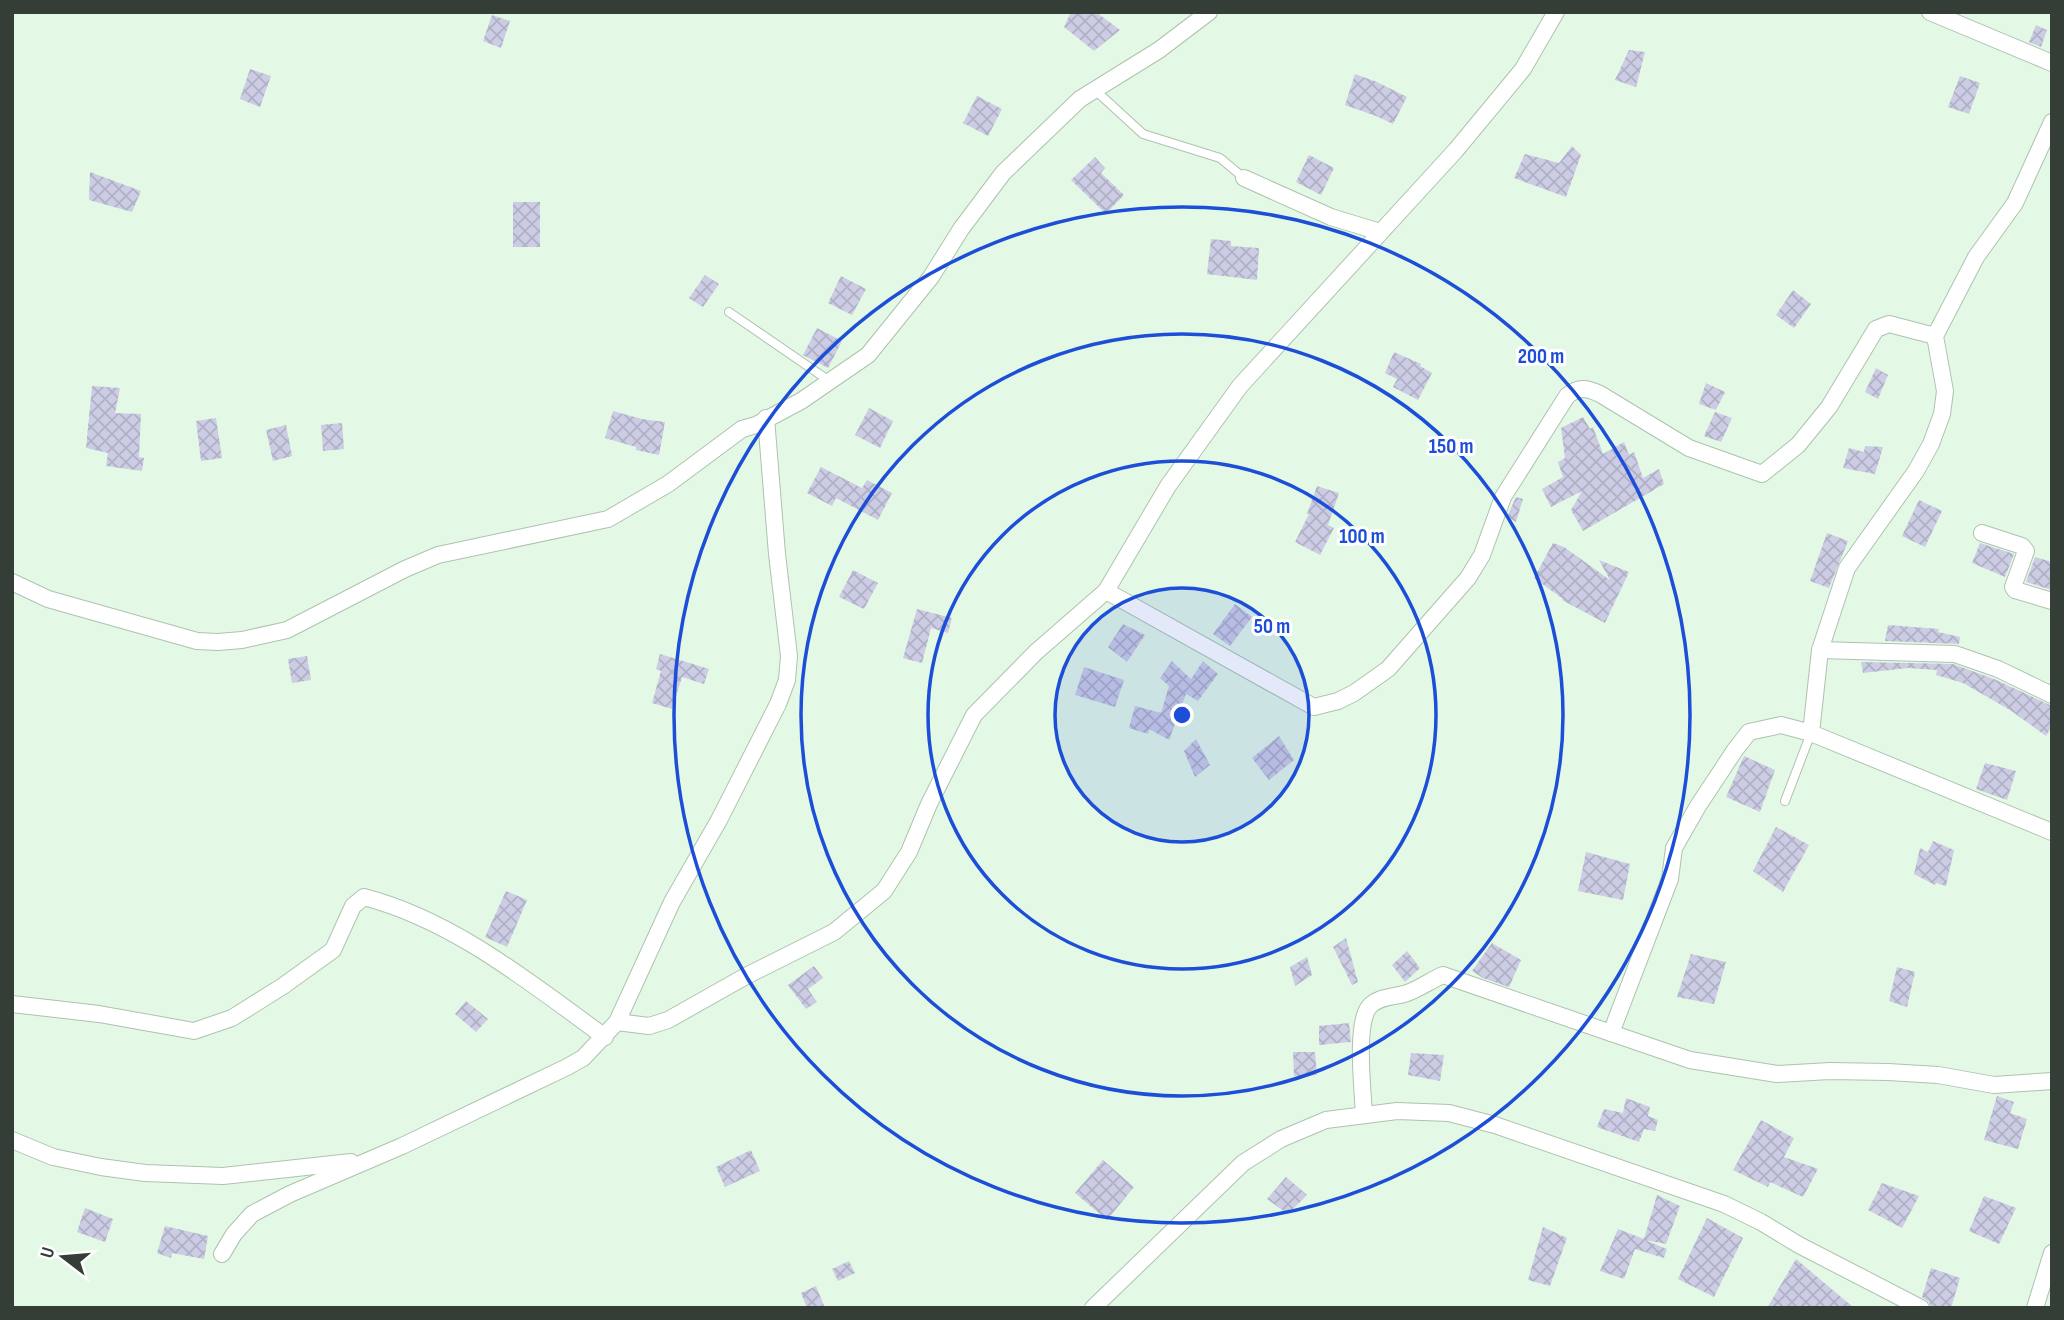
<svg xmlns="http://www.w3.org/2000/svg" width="2064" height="1320" viewBox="0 0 2064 1320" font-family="'Sofia Sans Condensed',sans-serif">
<defs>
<pattern id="building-cross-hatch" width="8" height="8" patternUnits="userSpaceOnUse" patternTransform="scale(1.75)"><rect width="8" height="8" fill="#cccce5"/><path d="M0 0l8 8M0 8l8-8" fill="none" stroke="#b0b0c5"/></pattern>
</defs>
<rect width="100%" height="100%" fill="#e4f9e5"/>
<g fill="url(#building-cross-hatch)">
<path d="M1071,12H1096L1120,30L1094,51L1064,27Z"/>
<path d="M492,15L510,21L501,48L483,41Z"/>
<path d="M2036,25L2047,30L2041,47L2029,42Z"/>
<path d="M1629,50L1645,52L1636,87L1615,80Z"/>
<path d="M250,69L271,76L260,107L240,99Z"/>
<path d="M1355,74L1377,82L1407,97L1393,124L1376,116L1345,105Z"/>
<path d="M1960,76L1980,83L1969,114L1948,107Z"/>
<path d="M977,96L1002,109L988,136L963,123Z"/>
<path d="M1572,146L1581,155L1566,197L1514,178L1525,154L1559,163Z"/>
<path d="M1309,155L1334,168L1321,195L1296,182Z"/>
<path d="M1095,157L1105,168L1101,173L1124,195L1106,214L1071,180Z"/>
<path d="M90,172L141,191L132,212L89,200Z"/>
<rect x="513" y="202" width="27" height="45"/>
<path d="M1211,239L1231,241V246L1259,248L1257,280L1207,274Z"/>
<path d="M705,275L719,284L703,307L689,298Z"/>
<path d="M841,276L866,289L852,315L828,303Z"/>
<path d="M1793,290L1811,304L1794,328L1776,315Z"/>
<path d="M817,328L842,341L828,368L803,355Z"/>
<path d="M1394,352L1421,364L1420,366L1432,373L1418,400L1393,387L1397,379L1385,373Z"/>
<path d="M1876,368L1888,375L1878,399L1865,392Z"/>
<path d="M1706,383L1725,392L1716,410L1699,404Z"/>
<path d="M92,386L120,388L115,413L141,414L139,457L144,458L142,471L106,466L108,453L86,448Z"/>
<path d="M869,408L893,421L880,448L855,435Z"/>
<path d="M613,411L642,419L665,422L659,455L636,450V447L605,438Z"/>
<path d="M1715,412L1732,418L1721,442L1704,436Z"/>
<path d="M1583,417L1590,429L1593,427L1603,454L1624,442L1629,455L1634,452L1643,478L1659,469L1664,484L1583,531L1571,510L1582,491L1551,507L1542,489L1563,477L1558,462L1565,458L1561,428Z"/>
<path d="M216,418L222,458L201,461L196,421Z"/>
<path d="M342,423L344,449L323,451L321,425Z"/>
<path d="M286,425L292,456L273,461L266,430Z"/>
<path d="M1865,446L1883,447L1875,474L1843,468L1849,448L1864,452Z"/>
<path d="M821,467L862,488L867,480L892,493L878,520L836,498L832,506L807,493Z"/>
<path d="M1317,486L1339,493L1328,525L1334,528L1320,555L1295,542L1309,514H1307Z"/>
<path d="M1516,497L1523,499L1516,522L1507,517Z"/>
<path d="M1919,500L1942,511L1925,547L1902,536Z"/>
<path d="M1827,533L1848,541L1829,588L1810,581Z"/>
<path d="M1553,543L1564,547L1610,580L1599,560L1629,572L1605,623L1562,600L1563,599L1534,578Z"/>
<path d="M1980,543L2014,554L2005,577L1972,563Z"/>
<path d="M2035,557L2052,562V590L2026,582Z"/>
<path d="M853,570L878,583L864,609L839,597Z"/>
<path d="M1235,604L1252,617L1230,646L1213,634Z"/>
<path d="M917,609L952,618L948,633L931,628L922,663L903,658Z"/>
<path d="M1123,624L1145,635L1127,662L1108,647Z"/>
<path d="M1888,625L1939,629L1938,632L1960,637L1959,644L1885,641Z"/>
<path d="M660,654L709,669L704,684L682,677L672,709L652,703L661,671L656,669Z"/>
<path d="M307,656L311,680L292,683L288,659Z"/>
<path d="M1172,661L1191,679L1203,661L1218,674L1198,701L1186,694L1169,740L1149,729L1148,734L1129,728L1135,706L1161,713L1169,686L1160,678Z"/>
<path d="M1861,662L1953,664L1994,679L2052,706V726L2046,736L2010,710L1963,683L1936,675L1937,670L1908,668L1863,673Z"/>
<path d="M1084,667L1124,680L1115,707L1075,695Z"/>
<path d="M1279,736L1294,760L1269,780L1252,758Z"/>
<path d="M1196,739L1210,765L1195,777L1184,751Z"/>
<path d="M1744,756L1775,770L1760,812L1726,797Z"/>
<path d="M1985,763L2016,771L2007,800L1976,789Z"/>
<path d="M1776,827L1809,845L1783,892L1753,871Z"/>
<path d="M1933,841L1954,850L1946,886L1936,883L1935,885L1914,874L1920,848L1928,852Z"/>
<path d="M1586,852L1630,864L1623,900L1578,891Z"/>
<path d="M506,891L527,900L507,947L485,937Z"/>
<path d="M1346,938L1358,982L1352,985L1333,947Z"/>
<path d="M1492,943L1521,960L1509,987L1483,978L1472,971Z"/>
<path d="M1407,951L1420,968L1405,982L1392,965Z"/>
<path d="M1691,954L1726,962L1714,1004L1677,997Z"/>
<path d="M1307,957L1312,975L1295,986L1290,967Z"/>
<path d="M814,966L823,978L808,989L817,1002L806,1009L788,985Z"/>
<path d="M1897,967L1915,972L1907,1007L1889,1001Z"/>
<path d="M466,1001L488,1019L476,1032L455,1014Z"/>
<path d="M1349,1023L1351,1042L1319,1045V1026Z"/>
<path d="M1293,1052H1315L1317,1075L1294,1076Z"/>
<path d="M1411,1053L1444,1055L1440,1081L1408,1075Z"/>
<path d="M1997,1096L2014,1102L2010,1113L2027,1119L2018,1149L1984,1140Z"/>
<path d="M1626,1098L1650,1107L1648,1116L1658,1120L1655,1131L1644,1129L1639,1142L1597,1127L1604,1109L1623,1113Z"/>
<path d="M1761,1120L1794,1138L1784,1157L1818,1169L1803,1197L1770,1182L1768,1187L1733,1170Z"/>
<path d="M751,1150L760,1171L725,1187L716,1167Z"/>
<path d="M1103,1160L1134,1187L1107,1220L1075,1193Z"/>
<path d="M1286,1177L1307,1195L1288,1214L1267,1199Z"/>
<path d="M1882,1183L1919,1196L1902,1228L1868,1210Z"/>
<path d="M1657,1195L1680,1206L1666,1244L1645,1240L1667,1249L1664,1258L1635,1249L1624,1279L1600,1271L1618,1229L1644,1239Z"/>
<path d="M1984,1196L2016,1208L1999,1244L1969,1231Z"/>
<path d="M85,1208L113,1219L105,1242L77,1232Z"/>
<path d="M1707,1218L1743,1238L1714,1297L1678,1279Z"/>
<path d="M165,1226L208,1236L204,1259L172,1253L171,1258L157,1253Z"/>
<path d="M1543,1227L1567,1238L1550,1286L1528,1280Z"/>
<path d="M1796,1259L1854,1308H1767Z"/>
<path d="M849,1261L855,1273L838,1281L832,1269Z"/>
<path d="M1931,1268L1960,1278L1951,1308H1931L1929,1302L1922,1297Z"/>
<path d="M816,1286L825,1308H807L801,1293Z"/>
</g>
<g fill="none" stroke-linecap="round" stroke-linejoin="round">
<defs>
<g id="service">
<path d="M1095,90L1143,134L1220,158L1244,178"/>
<path d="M729,312L831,382"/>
<path d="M1785,801L1811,733"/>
</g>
<g id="minor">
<path d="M1556,12L1523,69L1456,150L1240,386L1168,486L1106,591L1314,707L1338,701L1354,693L1388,669L1468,578L1482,555L1503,497L1567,396C1579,386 1587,388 1600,394L1689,448L1762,474L1798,445L1829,407L1876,329L1889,324L1935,336"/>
<path d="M1930,12L2052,63"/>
<path d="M2052,122L2015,203L1976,257L1935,336L1945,391L1942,414L1931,444L1916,471L1847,568L1820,650L1811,733L2052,832"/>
<path d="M1244,178L1331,217L1380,232"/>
<path d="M1982,533L2022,546L2026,551L2013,587L2015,590L2052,601"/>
<path d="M12,582L48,599L197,641L218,642L242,640L287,630L405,569L438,555L608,519L668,484L742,429L756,425L801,401L868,355L931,277L961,229L1003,173L1080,99L1159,50L1209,12"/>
<path d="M1820,650L1955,654L1998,669L2052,695"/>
<path d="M12,1004L99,1014L194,1031L232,1018L283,986L333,950L353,906L364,897C455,921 530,983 605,1037"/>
<path d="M617,1022L649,1026L668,1020L746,976L834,932L884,891L909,852L929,804L974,715L1036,652L1106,591"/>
<path d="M1611,1033L1690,1060L1777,1074L1830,1071L1888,1072L1938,1075L1994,1085L2052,1081"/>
<path d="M1364,1115C1363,1092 1355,1025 1369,1007C1377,997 1393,997 1404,994C1416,991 1431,980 1443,975L1611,1033L1670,879L1674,848L1698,806L1735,750L1749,732L1781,725L1811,733"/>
<path d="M12,1140L53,1157L101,1167L145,1173L223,1176L351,1162"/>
<path d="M222,1254L234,1234L252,1214L290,1194L402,1146L567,1067L583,1058L617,1022L672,902L719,820L778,704L787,680L789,656L777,554L766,418"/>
<path d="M1093,1308L1243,1163L1281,1139L1326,1120L1397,1111L1449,1113L1495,1125L1724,1204L1761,1222L1799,1245L1921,1308"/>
<path d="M2035,1308L2052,1253"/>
</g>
</defs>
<use href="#service" stroke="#aec2af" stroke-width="10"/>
<use href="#minor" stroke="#aec2af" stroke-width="18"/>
<use href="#service" stroke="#fff" stroke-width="8"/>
<use href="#minor" stroke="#fff" stroke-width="16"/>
</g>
<circle cx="1182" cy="715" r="127" fill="#1d4ed8" fill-opacity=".12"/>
<g fill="none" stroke="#1d4ed8" stroke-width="3.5">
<circle cx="1182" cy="715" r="127"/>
<circle cx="1182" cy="715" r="254"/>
<circle cx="1182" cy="715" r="381"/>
<circle cx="1182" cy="715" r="508"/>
</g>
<circle cx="1182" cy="715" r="10" fill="#1d4ed8" stroke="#fff" stroke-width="3.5"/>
<g font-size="21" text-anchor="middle" font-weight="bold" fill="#1d4ed8" stroke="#fff" stroke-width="6" stroke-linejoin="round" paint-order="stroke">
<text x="1541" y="363">200 m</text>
<text x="1451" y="453">150 m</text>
<text x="1362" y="543">100 m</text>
<text x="1272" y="633">50 m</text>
</g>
<rect width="2064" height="1320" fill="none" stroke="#353e36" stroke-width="28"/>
<g transform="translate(63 1257) rotate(286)" stroke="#ffffff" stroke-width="5" paint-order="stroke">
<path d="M0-5L12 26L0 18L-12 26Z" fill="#353e36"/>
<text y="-10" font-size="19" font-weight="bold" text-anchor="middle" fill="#353e36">U</text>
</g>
</svg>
